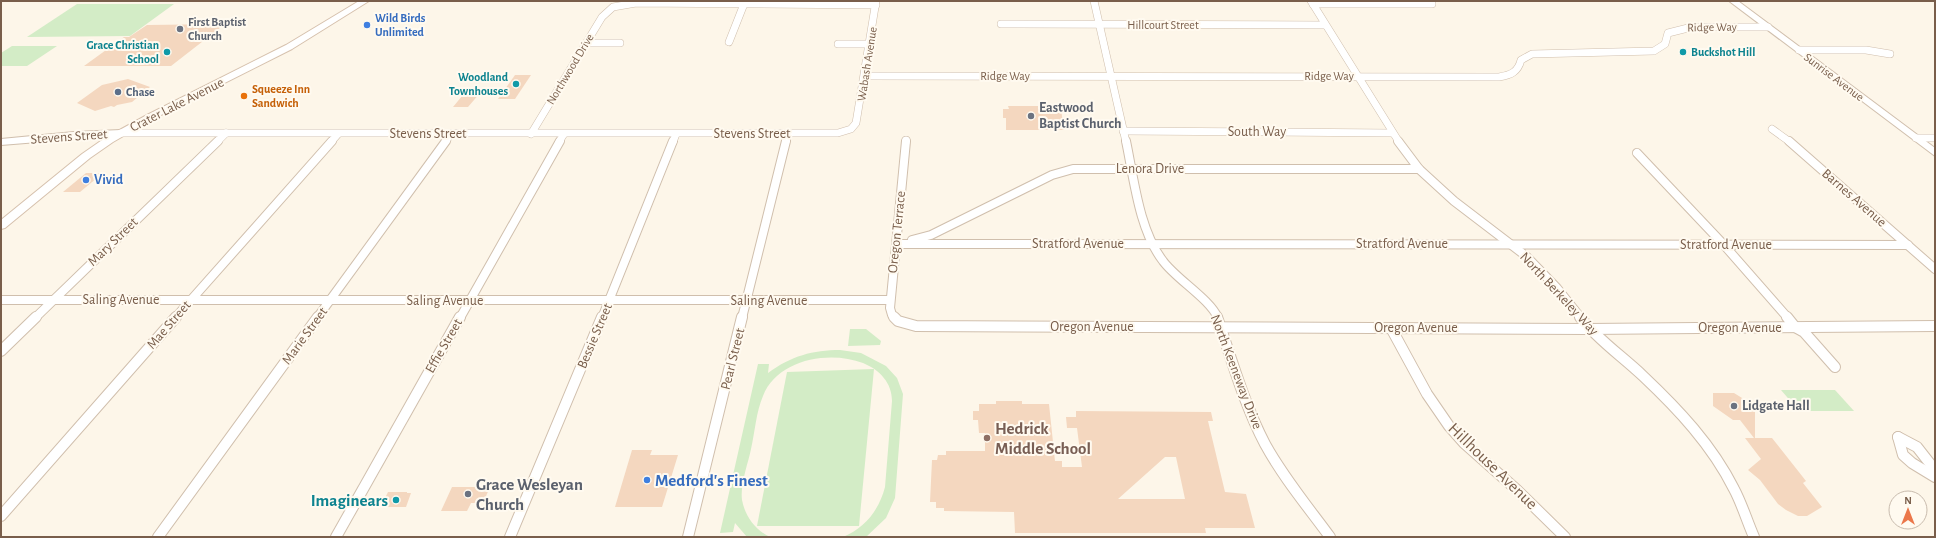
<svg xmlns="http://www.w3.org/2000/svg" width="1936" height="538" viewBox="0 0 1936 538" font-family="'Alegreya Sans',sans-serif">
<rect width="100%" height="100%" fill="#fdf6e9"/>
<g fill="#d3ecc6">
<path d="M77,4H174L130,36L27,37Z"/>
<path d="M12,46H57L27,66H1V53Z"/>
<path d="M850,329H866L881,341L880,345L848,346Z"/>
<path d="M840,350L861,353L886,366L897,378L903,394L895,498L886,518L866,537H843C865,528 879,510 885,487L892,401C892,383 880,370 863,363C830,350 777,359 763,396C756,412 755,432 751,449C748,464 740,484 742,500C745,516 755,530 770,537H747L735,523L733,532L720,533L758,364H769L768,373C791,356 813,350 840,350Z"/>
<path d="M874,369L859,526H757L787,372Z"/>
<path d="M1781,390H1835L1854,411H1799Z"/>
</g>
<g fill="#f4d7bf" fill-rule="evenodd">
<path d="M225,24L171,66H84L124,37H129L147,25Z"/>
<path d="M515,75H531L515,99H498Z"/>
<path d="M128,79L150,87L132,102L117,105L114,107L111,106L95,111L77,103L102,85Z"/>
<path d="M467,90H480L478,93H480L468,107H453Z"/>
<path d="M1008,106H1038V109H1061L1064,130H1006V118H1003V109H1009Z"/>
<path d="M86,173H103L80,192H63Z"/>
<path d="M1713,393H1734L1755,406V438H1772L1806,481L1803,483L1822,507L1807,516H1798L1786,510L1778,504L1760,480L1748,470L1761,459L1745,438H1754L1740,420H1733L1713,406Z"/>
<path d="M996,401H1022V404H1049L1055,461H1062V467H1082L1077,428H1067L1066,417H1076V411L1211,412L1213,421H1208L1225,492L1246,494L1255,528H1205L1206,533H1015L1014,512L944,511V508H936V502H930L932,460H937L938,455H946V451H985V433H979L978,420H973V411H979V404H996ZM1165,457H1176L1185,499H1118Z"/>
<path d="M632,450H652L650,455H678L662,507H615Z"/>
<path d="M452,487H490L483,503H471L467,511H441Z"/>
<path d="M388,492H407V493H411L406,507H382L385,502H383Z"/>
</g>
<g fill="none" stroke-linecap="round" stroke-linejoin="round">
<defs>
<g id="minor-far2">
<path d="M1094,1L1126,142"/>
<path d="M1311,1L1399,142"/>
<path d="M1313,4H1432"/>
<path d="M1001,24L1325,25"/>
<path d="M729,42L744,4"/>
<path d="M587,43H620"/>
<path d="M838,44H869"/>
<path d="M1799,50H1866L1890,54"/>
<path d="M865,76L1499,77C1511,75 1518,72 1521,60L1532,54L1654,51L1665,44L1668,33L1692,27H1768"/>
<path d="M1772,129L1790,142"/>
<path d="M1123,131L1392,133"/>
<path d="M121,133H838L851,129L856,123L876,1"/>
<path d="M531,134L602,17L613,7L636,3L876,5"/>
<path d="M1916,138H1935"/>
<path d="M217,142L226,133"/>
<path d="M331,142L338,134"/>
<path d="M445,142L451,134"/>
<path d="M559,142L564,134"/>
<path d="M673,142L676,134"/>
<path d="M786,142L788,134"/>
<path d="M906,142V140"/>
</g>
<g id="minor-far1">
<path d="M1126,141C1134,179 1139,230 1163,261C1176,279 1210,299 1218,318"/>
<path d="M1398,141L1419,169L1454,201L1526,256L1557,288L1581,318"/>
<path d="M1789,141L1935,269"/>
<path d="M1637,153L1724,245L1788,318"/>
<path d="M912,240L931,235L1052,175L1073,169H1419"/>
<path d="M897,244L1908,245"/>
<path d="M1,300H890"/>
<path d="M35,318L218,141"/>
<path d="M175,318L332,141"/>
<path d="M317,318L446,141"/>
<path d="M460,318L560,141"/>
<path d="M602,318L673,141"/>
<path d="M742,318L786,141"/>
<path d="M895,318L892,315L890,308L906,141"/>
</g>
<g id="minor">
<path d="M894,317L898,321L916,326L1589,329L1935,326"/>
<path d="M1217,317C1232,360 1244,404 1265,444C1283,477 1308,507 1330,537"/>
<path d="M1580,317C1598,340 1622,356 1643,376C1678,409 1712,445 1734,489C1742,504 1747,521 1754,537"/>
<path d="M1787,317L1795,327L1804,332L1835,367"/>
<path d="M1391,328L1427,394L1449,426L1464,443L1517,490L1565,537"/>
<path d="M1,351L36,317"/>
<path d="M1898,437L1903,455L1912,463L1935,477"/>
<path d="M1898,437L1917,447L1935,470"/>
<path d="M1,516L176,317"/>
<path d="M158,537L318,317"/>
<path d="M336,537L460,317"/>
<path d="M510,537L602,317"/>
<path d="M688,537L742,317"/>
</g>
<g id="tertiary">
<path d="M1729,1H1738L1935,148V156Z"/>
<path d="M121,130L126,133L124,135L1,145V139L74,132Z"/>
</g>
<path id="secondary" d="M359,1H369L292,49L153,119L113,142L90,158L5,228L1,229V220L82,154L105,138L147,115L286,45Z"/>
</defs>
<use href="#minor-far2" stroke="#d0bfad" stroke-width="8"/>
<use href="#minor-far1" stroke="#d0bfad" stroke-width="10"/>
<use href="#minor" stroke="#d0bfad" stroke-width="12"/>
<use href="#tertiary" stroke="#d0bfad" stroke-width="2"/>
<use href="#secondary" stroke="#d6c1ad" stroke-width="2"/>
<use href="#minor-far2" stroke="#fff" stroke-width="7"/>
<use href="#minor-far1" stroke="#fff" stroke-width="8"/>
<use href="#minor" stroke="#fff" stroke-width="10"/>
<use href="#tertiary" fill="#fff" fill-rule="evenodd"/>
<use href="#secondary" fill="#fff" fill-rule="evenodd"/>
</g>
<g fill="#3f7fe0" stroke="#fffaf0" stroke-width="1.5">
<circle cx="367" cy="25" r="4"/>
<circle cx="86" cy="180" r="4"/>
<circle cx="647" cy="480" r="4"/>
</g>
<g fill="#6b7280" stroke="#fffaf0" stroke-width="1.5">
<circle cx="180" cy="29" r="4"/>
<circle cx="1031" cy="116" r="4"/>
<circle cx="1734" cy="406" r="4"/>
<circle cx="468" cy="494" r="4"/>
</g>
<g fill="#0f9aa8" stroke="#fffaf0" stroke-width="1.5">
<circle cx="167" cy="52" r="4"/>
<circle cx="1683" cy="52" r="4"/>
<circle cx="516" cy="84" r="4"/>
<circle cx="396" cy="500" r="4"/>
</g>
<circle fill="#5c6f8a" stroke="#fffaf0" stroke-width="1.5" cx="118" cy="92" r="4"/>
<circle fill="#e8710a" stroke="#fffaf0" stroke-width="1.5" cx="244" cy="96" r="4"/>
<circle fill="#8d6e63" stroke="#fffaf0" stroke-width="1.5" cx="987" cy="438" r="4"/>
<g text-anchor="middle" dominant-baseline="central" stroke-width="4" stroke-linejoin="round" paint-order="stroke">
<g font-size="12" font-weight="bold" fill="#366cbe" stroke="#fffaf0" text-anchor="start">
<text x="375" y="18">Wild Birds<tspan x="375" dy="14">Unlimited</tspan></text>
</g>
<g font-size="12" font-weight="bold" fill="#5b616d" stroke="#fffaf0" text-anchor="start">
<text x="188" y="22">First Baptist<tspan x="188" dy="14">Church</tspan></text>
</g>
<g font-size="12" fill="#795e4b" stroke="#fffaf0">
<text x="1163" y="25">Hillcourt Street</text>
<text transform="translate(1712 27) rotate(-1)">Ridge Way</text>
<text transform="translate(867 64) rotate(-81)">Wabash Avenue</text>
<text transform="translate(570 69) rotate(-59)">Northwood Drive</text>
<text x="1005" y="76">Ridge Way</text>
<text x="1329" y="76">Ridge Way</text>
<text transform="translate(1834 77) rotate(37)">Sunrise Avenue</text>
</g>
<g font-size="12" font-weight="bold" fill="#0d838f" stroke="#fffaf0" text-anchor="end">
<text x="159" y="45">Grace Christian<tspan x="159" dy="14">School</tspan></text>
<text x="1691" y="52" text-anchor="start">Buckshot Hill</text>
<text x="508" y="77">Woodland<tspan x="508" dy="14">Townhouses</tspan></text>
</g>
<g font-size="12" font-weight="bold" fill="#c56008" stroke="#fffaf0" text-anchor="start">
<text x="252" y="89">Squeeze Inn<tspan x="252" dy="14">Sandwich</tspan></text>
</g>
<g font-size="12" font-weight="bold" fill="#4e5e75" stroke="#fffaf0" text-anchor="start">
<text x="126" y="92">Chase</text>
</g>
<g font-size="14" fill="#795e4b" stroke="#fffaf0">
<text transform="translate(177 105) rotate(-27)">Crater Lake Avenue</text>
<text x="1257" y="132">South Way</text>
<text x="428" y="134">Stevens Street</text>
<text x="752" y="134">Stevens Street</text>
<text transform="translate(69 137) rotate(-4)">Stevens Street</text>
<text x="1150" y="169">Lenora Drive</text>
<text transform="translate(1854 198) rotate(41)">Barnes Avenue</text>
<text transform="translate(897 232) rotate(-84)">Oregon Terrace</text>
<text transform="translate(113 242) rotate(-44)">Mary Street</text>
<text x="1078" y="244">Stratford Avenue</text>
<text x="1402" y="244">Stratford Avenue</text>
<text x="1726" y="245">Stratford Avenue</text>
<text transform="translate(1559 294) rotate(47)">North Berkeley Way</text>
<text x="121" y="300">Saling Avenue</text>
<text x="445" y="301">Saling Avenue</text>
<text x="769" y="301">Saling Avenue</text>
<text transform="translate(169 325) rotate(-49)">Mae Street</text>
<text x="1092" y="327">Oregon Avenue</text>
<text x="1416" y="328">Oregon Avenue</text>
<text x="1740" y="328">Oregon Avenue</text>
<text transform="translate(305 336) rotate(-54)">Marie Street</text>
<text transform="translate(595 336) rotate(-67)">Bessie Street</text>
<text transform="translate(444 346) rotate(-60)">Effie Street</text>
<text transform="translate(733 359) rotate(-76)">Pearl Street</text>
<text transform="translate(1236 372) rotate(69)">North Keeneway Drive</text>
</g>
<g font-size="14" font-weight="bold" fill="#5b616d" stroke="#fffaf0" text-anchor="start">
<text x="1039" y="108">Eastwood<tspan x="1039" dy="16">Baptist Church</tspan></text>
<text x="1742" y="406">Lidgate Hall</text>
</g>
<g font-size="14" font-weight="bold" fill="#366cbe" stroke="#fffaf0" text-anchor="start">
<text x="94" y="180">Vivid</text>
</g>
<g font-size="17" font-weight="bold" fill="#785e54" stroke="#fffaf0" text-anchor="start">
<text x="995" y="428">Hedrick<tspan x="995" dy="20">Middle School</tspan></text>
</g>
<g font-size="17" fill="#795e4b" stroke="#fffaf0">
<text transform="translate(1493 466) rotate(44)">Hillhouse Avenue</text>
</g>
<g font-size="17" font-weight="bold" fill="#366cbe" stroke="#fffaf0" text-anchor="start">
<text x="655" y="480">Medford's Finest</text>
</g>
<g font-size="17" font-weight="bold" fill="#5b616d" stroke="#fffaf0" text-anchor="start">
<text x="476" y="484">Grace Wesleyan<tspan x="476" dy="20">Church</tspan></text>
</g>
<g font-size="17" font-weight="bold" fill="#0d838f" stroke="#fffaf0" text-anchor="end">
<text x="388" y="500">Imaginears</text>
</g>
</g>
<rect width="1936" height="538" fill="none" stroke="#795e4b" stroke-width="4"/>
<g transform="translate(1908 510)"><circle r="19" fill="#fffaf0" stroke="#c9bcae"/>
<path d="M0-3L7 15L0 10L-7 15Z" fill="#eb774a"/>
<text y="-6" font-size="11" font-weight="bold" text-anchor="middle" fill="#795e4b">N</text>
</g>
</svg>
